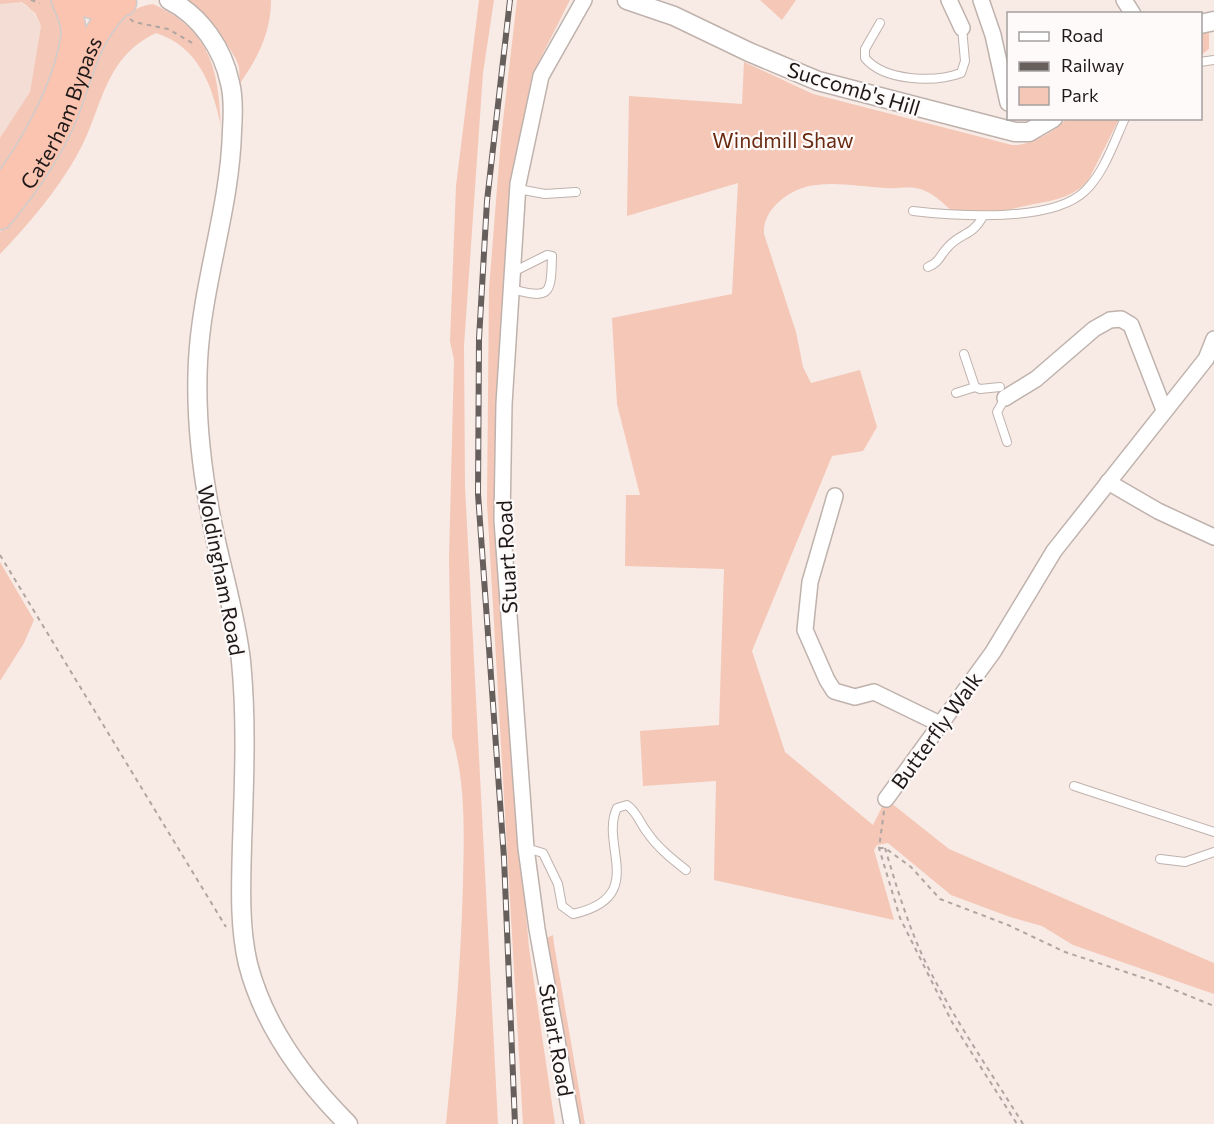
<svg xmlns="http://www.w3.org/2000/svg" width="1214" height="1124" viewBox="0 0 1214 1124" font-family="Commissioner,sans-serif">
<rect width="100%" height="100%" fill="#f8eae5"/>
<path fill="#f3ddd5" d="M16,0L32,10L41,26L30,92L0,138V2Z"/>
<g fill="#f4c7b7">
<path d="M0,0H52C57,5 65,16 66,23C70,56 22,144 0,169V138L30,92L41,26L35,13L26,5L21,2L0,4Z"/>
<path d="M186,0H271C271,32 258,58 240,83C239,77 240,69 238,64C232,46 200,12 186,0Z"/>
<path d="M479,0H494L483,73L464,346L465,486L498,1124H446C454,1044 461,963 463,882C464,835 466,783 452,737L449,559L454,360L450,341L456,186Z"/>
<path d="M517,0H570L532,75L511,187L495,428L500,594L516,802L529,948L555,1124H523L487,503L489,289L501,138Z"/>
<path d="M760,0H796L782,20Z"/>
<path d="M153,4C210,31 218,66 221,126C212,85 199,47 156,33C101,59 103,112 76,157C55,193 29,224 0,254V232C38,193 66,142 86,92C94,72 97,45 111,28C121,15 138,6 153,4Z"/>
<path d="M1200,31L1209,33V49L1201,55Z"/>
<path d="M744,62L813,94L1012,145C1029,146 1055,132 1066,119H1119L1088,181C1069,201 1045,201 1020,207C998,212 982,217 959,218C948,208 937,195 923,190C911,185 898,189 886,188C862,187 840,182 816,185C792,187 762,208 764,234L796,332L803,367L811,383L860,370L877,427L863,451L832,456L752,651L785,752L873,825L886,799L949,849L1214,963V994L1073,945L1042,926L1010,917L951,895L888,843L877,845L874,850L894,920L714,880L716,781L643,786L640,731L719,725L724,569L625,566L626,495H640L617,404L612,318L732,294L738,183L627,216L629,96L742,104Z"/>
<path d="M0,562L34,620L24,643L0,681Z"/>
<path d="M553,935L554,944L585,1124H568L542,940Z"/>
</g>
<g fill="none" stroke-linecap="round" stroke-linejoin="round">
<defs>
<g id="service">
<path d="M880,23L865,49V58C884,81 934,83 961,73L965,61L962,28"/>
<path d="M1200,62L1214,60"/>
<path d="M518,189L545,194L576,192"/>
<path d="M913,211C957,216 1052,223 1085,191C1104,173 1114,142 1125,118"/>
<path d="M928,267C940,262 940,255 948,247C960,233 973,236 983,216"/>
<path d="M512,289C551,300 551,294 552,256L547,255L513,272"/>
<path d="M964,354L975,387L980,389L1000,387"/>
<path d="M956,393L975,387"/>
<path d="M1005,398L997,412L1007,442"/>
<path d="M1074,786L1214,832"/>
<path d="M526,848L543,853L558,884L562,906L573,914C649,897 599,845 617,808L627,805C637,812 640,823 647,832C657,847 672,859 686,870"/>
<path d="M1160,859L1185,862L1214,852"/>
</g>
<g id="minor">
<path d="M949,0L962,28"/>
<path d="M981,0L993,35L1008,103"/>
<path d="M1124,0L1133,14"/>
<path d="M1005,398L1036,379L1094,329L1110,320L1121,319L1131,325L1164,410"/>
<path d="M1108,482L1158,511L1214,537"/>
<path d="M835,496L810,582L805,630L827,680L834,691L855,697L874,692L940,724"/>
<path d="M886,799L993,652L1054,551L1206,359L1214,339"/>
<path d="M572,1124L537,929L526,848L502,520L504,404L518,184L541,76L584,0"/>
</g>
<g id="tertiary">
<path d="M169,0C201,16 223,49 230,83C234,98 233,116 232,131C230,209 202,283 198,361C195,419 202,475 214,532C223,575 236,617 241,661C247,722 244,784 242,845C241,884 239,926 248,964C264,1026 303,1079 348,1124"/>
<path d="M627,0L674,16L749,52L818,81L1015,132H1029L1053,118"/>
<path d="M1200,24L1214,21"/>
</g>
<g id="trunk">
<path d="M70,0L102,9L124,3"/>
<path d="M0,190C31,152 65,90 73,40C76,26 69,12 64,0"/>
<path id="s1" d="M0,217C26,186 48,154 64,117C80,77 86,38 117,7"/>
</g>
</defs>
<use href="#service" stroke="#bfb2ad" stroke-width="10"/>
<use href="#minor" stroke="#bfb2ad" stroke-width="18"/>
<use href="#tertiary" stroke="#bfb2ad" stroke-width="21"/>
<use href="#trunk" stroke="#cecccc" stroke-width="27"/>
<g stroke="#b0a5a1" stroke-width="2" stroke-dasharray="4.5 4.5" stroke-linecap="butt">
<path d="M31,0L40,3"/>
<path d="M130,19L134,22L168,29L196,45"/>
<path d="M0,555L226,927"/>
<path d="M884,811L879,848L900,918L952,1022L1017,1124"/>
<path d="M879,848H885L911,867L940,899L1008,925L1065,952L1150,980L1214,1006"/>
<path d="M885,848C896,885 907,922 923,957C951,1015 989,1069 1023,1124"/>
</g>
<use href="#service" stroke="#fff" stroke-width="8"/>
<use href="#minor" stroke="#fff" stroke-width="15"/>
<use href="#tertiary" stroke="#fff" stroke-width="18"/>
<use href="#trunk" stroke="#fbc4b0" stroke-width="24"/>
<defs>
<path id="rail" d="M510,0L487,201L479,339L478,494L504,858L515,1124"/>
</defs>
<use href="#rail" stroke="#675f5c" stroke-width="6"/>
<use href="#rail" stroke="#fdfaf9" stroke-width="4" stroke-dasharray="11" stroke-linecap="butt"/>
</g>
<g text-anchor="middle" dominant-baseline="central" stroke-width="4.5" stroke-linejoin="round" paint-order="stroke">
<g font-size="21" fill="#1e1918" stroke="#fdfaf9">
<text transform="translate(854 88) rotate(17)">Succomb's Hill</text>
<text stroke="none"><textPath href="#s1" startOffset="122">Caterham Bypass</textPath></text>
<text transform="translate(506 557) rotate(-93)">Stuart Road</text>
<text transform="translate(222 570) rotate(79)">Woldingham Road</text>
<text transform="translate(936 730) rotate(-54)">Butterfly Walk</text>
<text transform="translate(557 1040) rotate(80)">Stuart Road</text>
</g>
<g font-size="21" fill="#692a10" stroke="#fdfaf9">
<text x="783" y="139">Windmill Shaw</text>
</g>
</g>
<rect x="1007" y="12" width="195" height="108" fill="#fdfaf9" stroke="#a4a09f" stroke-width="1.5"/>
<rect x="1019" y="32" width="30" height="9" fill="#ffffff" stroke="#a4a09f" stroke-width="1.5"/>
<text x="1061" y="42" font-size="18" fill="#1e1918">Road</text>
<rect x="1019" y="62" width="30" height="9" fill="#675f5c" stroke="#a4a09f" stroke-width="1.5"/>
<text x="1061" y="72" font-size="18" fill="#1e1918">Railway</text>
<rect x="1019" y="87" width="30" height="18" fill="#f4c7b7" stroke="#a4a09f" stroke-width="1.5"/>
<text x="1061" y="102" font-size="18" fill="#1e1918">Park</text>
</svg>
